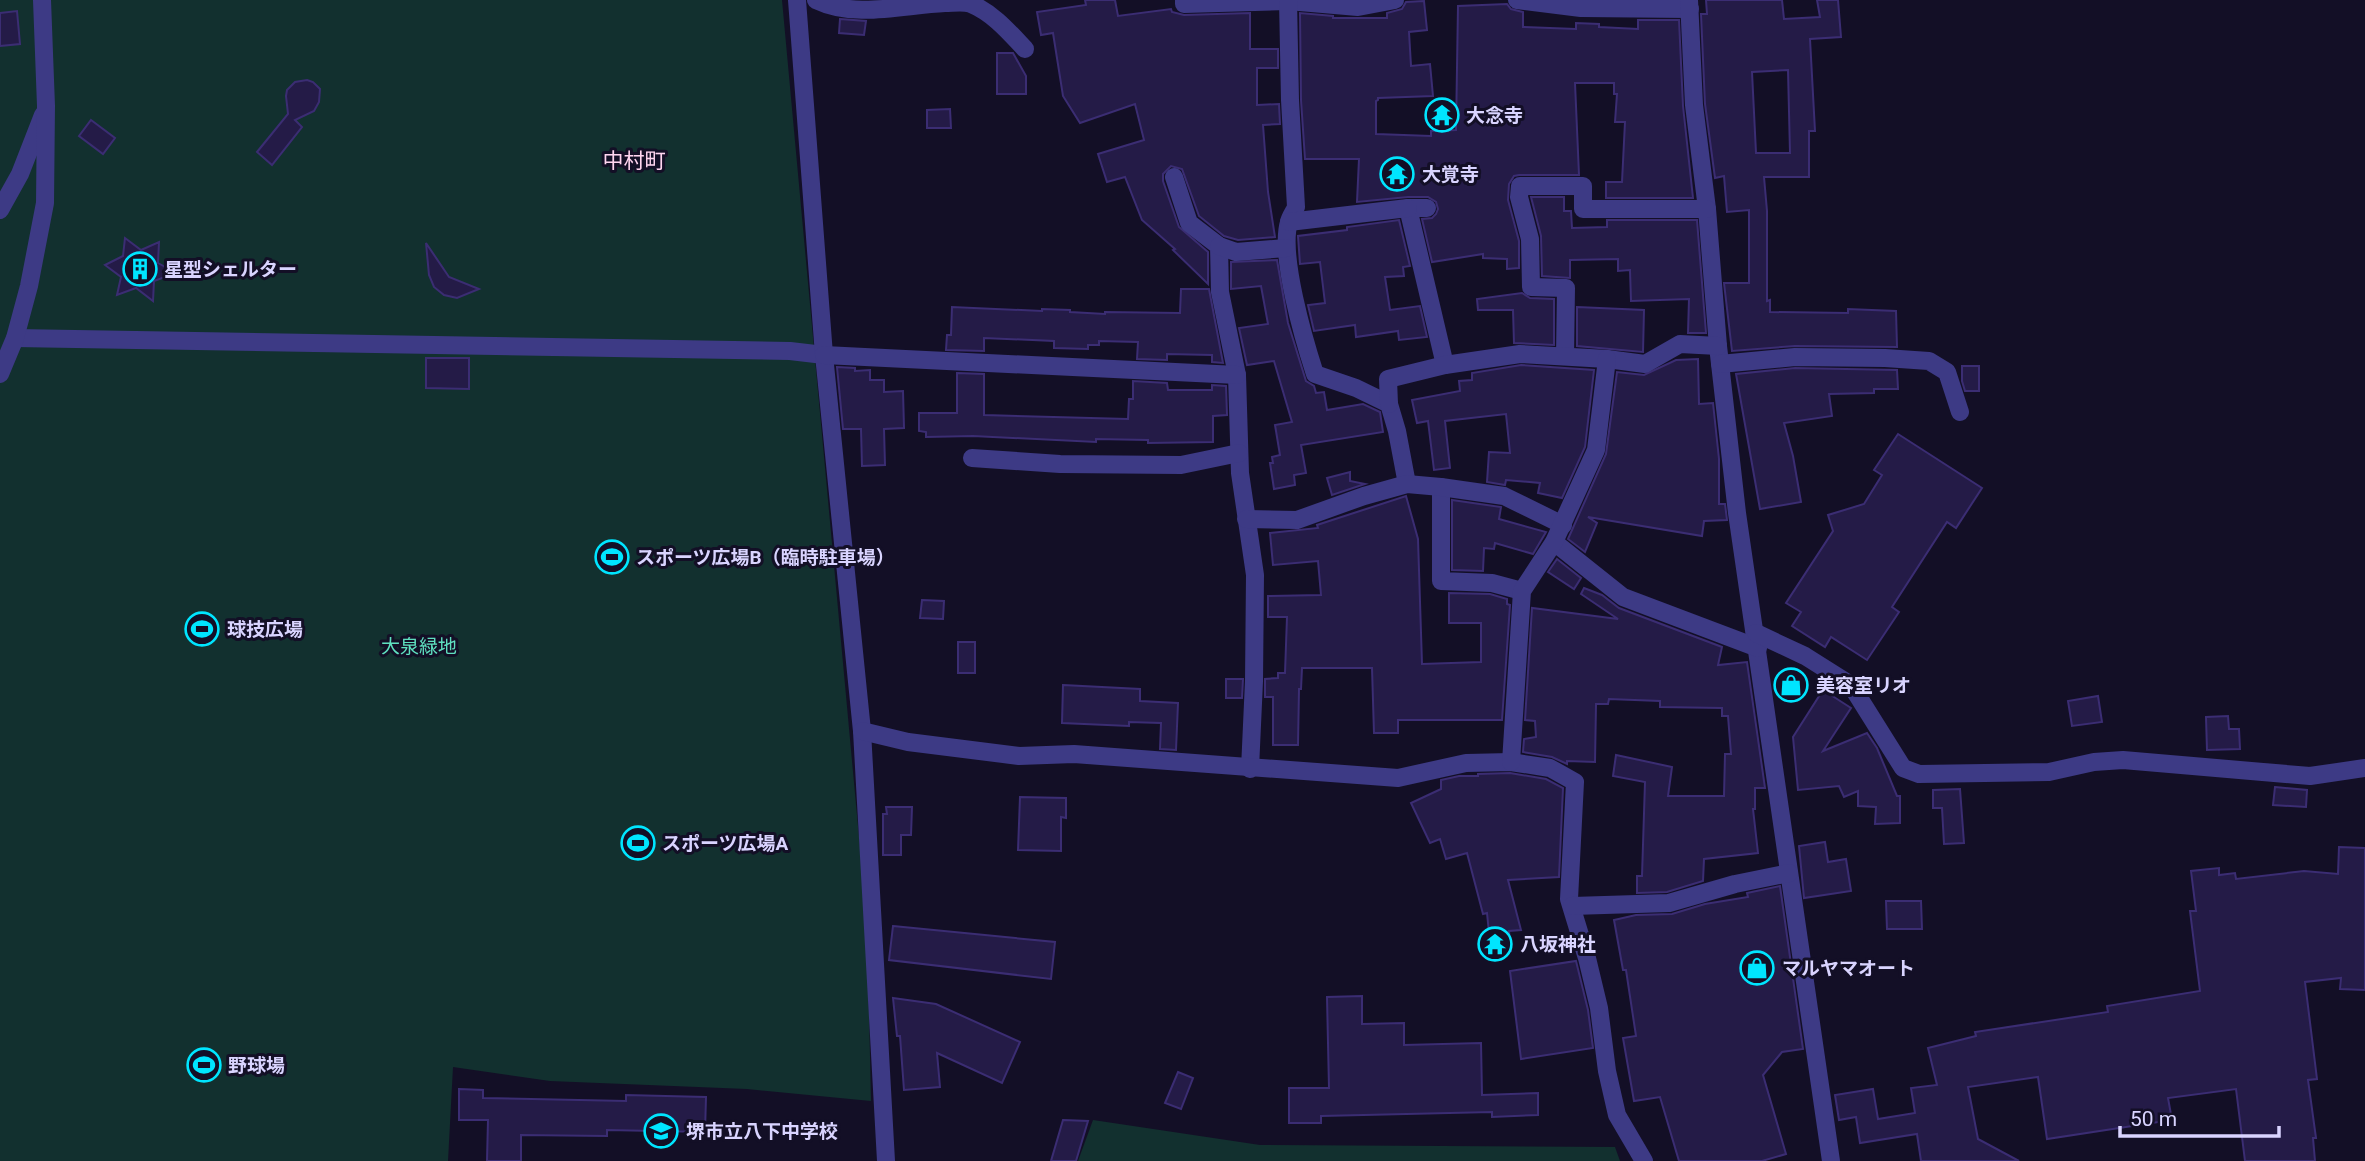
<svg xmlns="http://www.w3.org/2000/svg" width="2365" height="1161" viewBox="0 0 2365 1161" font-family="Roboto,'Noto Sans JP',sans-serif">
<rect width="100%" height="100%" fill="#130f26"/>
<g fill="#12302f">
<path d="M0,0H782L867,924L871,1101L747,1089L550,1081L453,1067L448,1161H0Z"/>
<path d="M1093,1120L1260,1145L1615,1147L1620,1161H1078Z"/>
</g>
<g fill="#241b47" stroke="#3b2d73" stroke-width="2" fill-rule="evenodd">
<path d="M1085,0H1115L1118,16L1171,9L1172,12L1184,15L1250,13V49H1278V68H1257V105L1279,104L1280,124L1263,125L1268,192L1275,237L1238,240L1224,236L1199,216L1182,169L1171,166L1163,174V181L1179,227L1208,252V284L1173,250L1175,249L1142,220L1125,177L1107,182L1098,154L1144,140L1135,104L1080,123L1063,96L1053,33L1041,35L1037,12L1086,5Z"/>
<path d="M1706,0H1782L1784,19L1820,17L1817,0H1838L1841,37L1810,39L1815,131H1809V177H1764L1767,211V301L1770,300V312L1848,313V309L1896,311L1897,347L1795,346L1732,351L1724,283H1749V210L1727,212L1724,176L1715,178L1705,104L1701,14H1707ZM1788,70L1790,153H1756L1752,72Z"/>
<path d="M1424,1L1427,30L1409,32L1411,66L1430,64L1433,96L1378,98V100L1376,101V134L1431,136V131L1456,130L1458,6L1507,4L1511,9L1523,12V27L1576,29V23L1599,24V27L1638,29V20H1679L1683,106L1693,198H1606V182H1622L1625,122H1615L1617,94H1614V83H1575L1579,175H1519L1514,176L1509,184L1508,200L1519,241V268L1507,269V259L1483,258V254L1432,262L1422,219L1432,218L1436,214L1438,209L1436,202L1428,197H1408L1357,202L1359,159H1305L1301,100L1300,13L1333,16V18H1387V13L1402,9L1406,2Z"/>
<path d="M17,11L20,44L0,46V13Z"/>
<path d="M840,19L866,21L864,35L839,33Z"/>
<path d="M997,53H1013L1026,76V94H997Z"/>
<path d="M307,80L313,82L320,89L319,102L314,111L295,120L302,127L272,165L257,152L288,114L286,96L287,90L295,82Z"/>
<path d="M950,109L951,128H927V110Z"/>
<path d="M91,120L115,138L103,154L79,136Z"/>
<path d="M1531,197H1564V211H1571L1572,228L1607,227V220H1697L1706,333H1688L1689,299L1631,301L1630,270L1618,271V259L1570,260V278L1542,276L1541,236Z"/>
<path d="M1399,220L1410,266L1403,267L1404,276L1385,277L1390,310L1420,306L1427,337L1399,340L1398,331L1356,337L1355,325L1314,331L1308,305L1325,303L1320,262L1300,264L1298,236L1347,230V227Z"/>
<path d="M125,238L141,250L159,242L158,263L176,273L154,281L153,301L136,288L117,295L121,277L105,265L123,256Z"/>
<path d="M426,243L449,277L479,289L457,298L444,295L434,287L429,275Z"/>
<path d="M1277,260L1288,323L1306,381L1314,386L1316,393L1324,392L1327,410L1363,404L1380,412L1383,432L1301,445L1306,473L1294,475L1295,485L1274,489L1270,463H1273L1272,457L1280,455L1275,425L1292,422L1274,361L1247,365L1239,328L1268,324L1261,286L1231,289V262Z"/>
<path d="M1181,289H1209L1223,363L1212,362V355L1167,354V360L1137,359L1138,342L1099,341V345H1088V349L1054,348V341L984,338V351L946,350L947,335H951L952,307L1042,311V309L1070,310V312L1105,314V312L1180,313Z"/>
<path d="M1522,293L1530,298L1554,299V345L1514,343L1513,310H1478L1477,299Z"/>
<path d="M1577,307L1644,310L1643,352L1577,346Z"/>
<path d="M426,358H469V389L426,388Z"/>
<path d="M1698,359L1699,404L1713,403L1719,459V504H1725L1727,520L1704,521L1702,536L1588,517L1597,523L1585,552L1568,539L1606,454L1617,372L1644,375L1676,360Z"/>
<path d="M1521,365L1594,370L1585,447L1562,498L1538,493L1540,483L1506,480L1505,485L1487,482L1489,452L1510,453L1506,414L1445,421L1450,468L1434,470L1428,421L1417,423L1412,400L1460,391L1459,381L1472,380V373Z"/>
<path d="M1962,366H1979V391H1965L1962,381Z"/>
<path d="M837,367L855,368V371L870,370V380H884V392L903,391L904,428L884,429L885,465L862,466L861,429H843Z"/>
<path d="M1795,368L1897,370L1898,389H1874V393L1829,394L1832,416L1784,423L1793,456L1801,502L1760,509L1736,374Z"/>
<path d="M957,373L984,374V415L1128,419L1129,399H1133V381L1167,383L1168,390H1212V385L1226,386L1227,415L1213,416V442L1148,443V440L1096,439V442L973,436L926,437V432L919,431V413H957Z"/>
<path d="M1898,434L1982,488L1956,528L1947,522L1892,607L1899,612L1867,660L1831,637L1825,647L1792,626L1801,612L1786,603L1833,531L1828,515L1864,504L1882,475L1874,470Z"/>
<path d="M1350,472V481L1365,484L1332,495L1327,478Z"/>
<path d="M1406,496L1418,539L1422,664L1481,662V623H1449V593L1490,594L1507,599V604L1510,605L1502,720H1398V733H1374L1372,668H1302L1301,689H1299L1298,745H1273V697H1265V679L1278,678V673H1285L1287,617H1268V596L1321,595L1318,561L1273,565L1270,533L1318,528L1317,525Z"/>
<path d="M1452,500L1501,507L1499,519L1546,532L1533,554L1495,543L1494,549L1484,548L1483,571L1452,570Z"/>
<path d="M1557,559L1581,578L1574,589L1548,572Z"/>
<path d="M1584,588L1602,595L1619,608L1722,647L1718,665L1747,662L1765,788H1755V809H1753L1758,853L1704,859L1703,881L1667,892L1637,893V876H1642L1645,782L1613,776L1616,755L1672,767L1668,796H1724L1725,754H1731L1728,716H1722V708L1660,707V701L1609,699L1608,704H1596L1595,762L1567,761V764L1552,757L1523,752L1524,739L1536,737L1535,721L1525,720L1532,608L1618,619L1581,594Z"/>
<path d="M922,600L944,601L943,619L920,618Z"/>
<rect x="958" y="642" width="17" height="31"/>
<path d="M1226,679H1243L1242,698H1226Z"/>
<path d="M1063,685L1140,689V701L1178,703L1176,750L1160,749L1161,723L1129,722V726L1062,723Z"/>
<path d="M1823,690L1851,708L1823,751L1867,733L1877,748L1897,796H1900V823L1875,824L1876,807L1858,806V791L1844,797L1839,786L1798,790L1793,737Z"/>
<path d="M2098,696L2102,722L2072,726L2068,701Z"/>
<path d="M2228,716L2229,729H2239L2240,749L2207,750L2206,717Z"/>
<path d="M1510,773L1546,779L1563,788L1559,877L1508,880L1521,930L1509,931L1511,951L1491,953L1487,913L1483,914L1467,853L1446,859L1440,839L1430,843L1411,803L1441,789V780L1459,776H1478V774Z"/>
<path d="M2275,787L2307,790L2306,807L2273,805Z"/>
<path d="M1960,789L1964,843L1944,844L1942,808H1933V790Z"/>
<path d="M1020,797L1066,798V818L1061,817V851L1018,850Z"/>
<path d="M886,807H912L911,835H901V855H883V814H887Z"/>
<path d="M1825,842L1828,862L1846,859L1851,891L1804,898L1799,846Z"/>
<path d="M2339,847L2365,848V990L2340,989L2341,978L2305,982L2317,1079L2308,1080L2316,1138H2313L2315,1161H2245L2236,1089L2168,1098L2172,1120L2047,1139L2038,1077L1968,1087L1978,1139L2019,1161H1921L1917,1134L1860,1143L1856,1117L1839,1120L1835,1095L1873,1089L1878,1119L1915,1113L1911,1088L1937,1085L1928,1048L1976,1036L1975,1032L2108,1012L2107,1006L2200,991L2190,911H2196L2191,871L2219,868V875L2235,873L2236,879L2304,871L2338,874Z"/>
<path d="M1780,886L1803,1049L1782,1052L1763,1075L1786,1154L1762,1161H1679L1660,1097L1634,1101L1623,1038L1636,1036L1626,970H1623L1614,920L1636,915L1672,914L1705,904L1748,897L1747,893Z"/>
<path d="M1886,901H1921L1922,929H1887Z"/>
<path d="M893,926L1055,942L1051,979L889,960Z"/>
<path d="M1576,961L1588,1010L1593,1048L1521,1059L1510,971Z"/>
<path d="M1362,996V1024L1404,1023V1045L1481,1043L1482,1095L1538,1093V1115L1492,1117V1112L1321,1116V1123H1289V1088H1329L1327,997Z"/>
<path d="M893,998L936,1004L1020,1042L1002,1083L937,1053L940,1087L904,1090L900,1036H897Z"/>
<path d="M1178,1072L1193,1078L1181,1109L1165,1103Z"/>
<path d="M459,1089L483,1090V1098L626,1101V1095L706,1097L705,1132L607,1130V1136L521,1135V1161H487L488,1120H459Z"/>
<path d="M1063,1120L1088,1121L1076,1161H1051Z"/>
</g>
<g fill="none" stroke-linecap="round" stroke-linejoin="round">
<g stroke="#3d3a85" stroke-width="18">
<path d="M0,210L20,174L43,115"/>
<path d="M15,338L790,351L824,355"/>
<path d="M0,374L15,338L29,286L45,203L46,106L42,0"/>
</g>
<g stroke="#3d3a85" stroke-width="18">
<path d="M797,0L824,355L862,731L886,1161"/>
<path d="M816,0C856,19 902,5 945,3C953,3 964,1 971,4C993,13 1009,32 1025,49"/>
<path d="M1184,0V4L1288,1L1358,7L1395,0"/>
<path d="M1288,0L1290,100L1296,207C1294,212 1290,217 1289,222C1279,255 1304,340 1315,374L1356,388L1389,404L1397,431L1407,484"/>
<path d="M1517,0L1581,8L1690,9"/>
<path d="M1689,0L1694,105L1707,209L1718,346L1737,513L1831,1161"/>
<path d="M1174,177L1189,223L1219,246L1220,292L1237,375L1240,473L1255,575L1254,681L1250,769"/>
<path d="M1427,208H1408L1445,365"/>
<path d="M1289,222L1408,208"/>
<path d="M1219,246L1236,252L1286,248"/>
<path d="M824,355L1237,375"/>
<path d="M1565,356L1566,288L1531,287L1530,239L1519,197L1520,186H1583V209H1707"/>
<path d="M1720,364L1795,357L1885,358L1929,361L1947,372L1960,412"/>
<path d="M1389,404L1388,379L1445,365L1520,354L1607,359L1645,364L1680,344L1718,346"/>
<path d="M972,458L1060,464L1181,465L1239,453"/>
<path d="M1441,487V581L1492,583L1522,591"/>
<path d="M1246,519L1297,520L1364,496L1407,484L1441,487L1504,496L1563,525"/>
<path d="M1554,542L1623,597L1758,648"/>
<path d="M1756,633L1805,656L1851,685L1903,768L1919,774L2049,772L2094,762L2123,760L2310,776L2365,768"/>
<path d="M862,731L908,742L1019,756L1074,754L1398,778L1466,763L1511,762L1550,768L1575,782L1569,899L1587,958L1599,1008L1607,1071L1617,1115L1644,1161"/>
<path d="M1511,762L1522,591L1554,542L1596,450L1607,359"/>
<path d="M1572,906L1669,903L1735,884L1789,873"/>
</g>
</g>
<defs>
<symbol id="temple-ring" viewBox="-11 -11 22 22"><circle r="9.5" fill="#130f26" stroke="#00e5ff" stroke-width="1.5"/><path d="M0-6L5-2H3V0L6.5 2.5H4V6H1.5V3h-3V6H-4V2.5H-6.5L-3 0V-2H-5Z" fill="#00e5ff"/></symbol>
<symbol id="building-ring" viewBox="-11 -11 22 22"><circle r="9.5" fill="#130f26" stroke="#00e5ff" stroke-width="1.5"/><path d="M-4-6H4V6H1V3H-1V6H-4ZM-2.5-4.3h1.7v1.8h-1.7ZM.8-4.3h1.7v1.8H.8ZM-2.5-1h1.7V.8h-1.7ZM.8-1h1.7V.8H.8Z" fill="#00e5ff"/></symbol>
<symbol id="stadium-ring" viewBox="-11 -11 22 22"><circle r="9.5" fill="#130f26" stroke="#00e5ff" stroke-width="1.5"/><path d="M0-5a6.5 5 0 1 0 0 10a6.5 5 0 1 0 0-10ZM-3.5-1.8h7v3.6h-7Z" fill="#00e5ff"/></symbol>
<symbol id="shop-ring" viewBox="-11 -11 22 22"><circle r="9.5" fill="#130f26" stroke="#00e5ff" stroke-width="1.5"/><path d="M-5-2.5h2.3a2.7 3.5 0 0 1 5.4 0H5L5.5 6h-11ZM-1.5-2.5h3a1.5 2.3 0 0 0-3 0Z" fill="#00e5ff"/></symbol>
<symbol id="school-ring" viewBox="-11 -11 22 22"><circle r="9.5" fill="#130f26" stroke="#00e5ff" stroke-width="1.5"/><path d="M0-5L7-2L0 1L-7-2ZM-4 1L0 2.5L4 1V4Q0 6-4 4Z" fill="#00e5ff"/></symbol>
</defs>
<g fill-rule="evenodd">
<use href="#temple-ring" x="1423" y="96" width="38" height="38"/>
<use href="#temple-ring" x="1378" y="155" width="38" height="38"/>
<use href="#building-ring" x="121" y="250" width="38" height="38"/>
<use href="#stadium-ring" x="593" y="538" width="38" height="38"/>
<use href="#stadium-ring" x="183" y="610" width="38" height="38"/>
<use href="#shop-ring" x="1772" y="666" width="38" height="38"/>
<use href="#stadium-ring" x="619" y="824" width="38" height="38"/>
<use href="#temple-ring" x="1476" y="925" width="38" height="38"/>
<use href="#shop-ring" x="1738" y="949" width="38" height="38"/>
<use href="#stadium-ring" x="185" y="1046" width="38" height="38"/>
<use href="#school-ring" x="642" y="1112" width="38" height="38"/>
</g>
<g text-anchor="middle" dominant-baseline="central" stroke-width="6" stroke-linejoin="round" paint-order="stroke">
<g font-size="19" font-weight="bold" fill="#d9d4ff" stroke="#130f26" text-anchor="start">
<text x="1466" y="115">大念寺</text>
<text x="1422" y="174">大覚寺</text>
<text x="164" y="269">星型シェルター</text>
<text x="636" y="557">スポーツ広場B（臨時駐車場）</text>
<text x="227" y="629">球技広場</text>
<text x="1816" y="685">美容室リオ</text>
<text x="662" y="843">スポーツ広場A</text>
<text x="1520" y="944">八坂神社</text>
<text x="1782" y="968">マルヤマオート</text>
<text x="228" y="1065">野球場</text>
<text x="686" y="1131">堺市立八下中学校</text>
</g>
<g font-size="19" fill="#5fe0c0" stroke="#130f26">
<text x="419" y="646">大泉緑地</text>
</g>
<g font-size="21" fill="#ffd6f0" stroke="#130f26">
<text x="634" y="161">中村町</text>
</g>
</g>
<path d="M2120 1126v10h159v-10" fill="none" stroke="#d9d4ff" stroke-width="3.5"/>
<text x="2130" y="1126" font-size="21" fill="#d9d4ff" stroke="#130f26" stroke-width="5" paint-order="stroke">50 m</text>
</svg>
